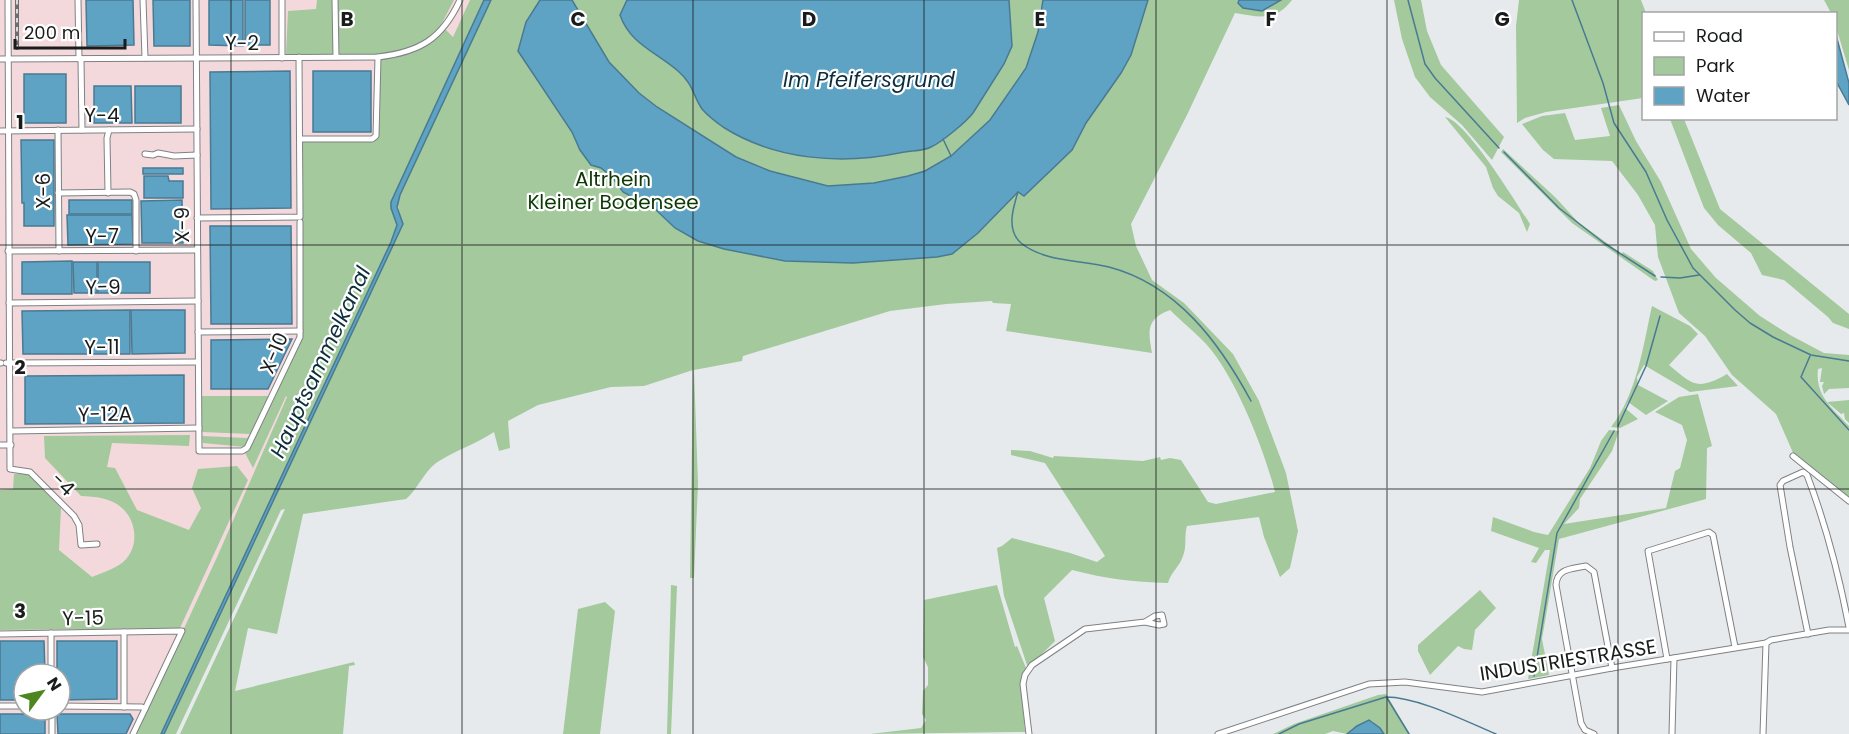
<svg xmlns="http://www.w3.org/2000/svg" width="1849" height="734" viewBox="0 0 1849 734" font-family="Poppins,sans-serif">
<rect width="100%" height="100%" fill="#e7eaed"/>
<path fill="#f3d9db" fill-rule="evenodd" d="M0,0H470L288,396L218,555L135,734H0ZM24,674H60V710H24Z"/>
<g fill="#a3c99d">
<path d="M317,0H454L441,25L453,37L470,0H484L391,202V208L397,225L391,242L161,734H135L218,555L287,397L286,396L253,468L245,453V447L203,443L202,436L247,438L250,434L202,432V396H274L302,337V141L377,139L378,56L286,55L288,11L316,9Z"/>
<path d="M491,0H1239L1238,3L1243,8L1262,11L1281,0H1292C1275,22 1259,17 1235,13L1187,115L1131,224L1136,246L1152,280L1184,303L1233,354L1259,401L1286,473L1298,531L1290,568L1280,577L1264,537L1259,517L1187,526C1184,536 1187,547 1183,556C1180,566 1171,572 1168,583C1132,582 1107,579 1072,570L1044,598L1055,641L1028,668L1004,596L997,548L1002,546L1012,538L1070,553L1097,562L1105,556L1045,463L1011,455V450L1030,451L1053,458L1054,456L1143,461L1160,457L1161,460L1170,458L1181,460L1208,502L1216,504L1275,492C1264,449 1236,378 1207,345C1196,333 1182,322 1170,310C1146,319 1148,331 1152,353L1006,331L1011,304L993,303L992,301L946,304L890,311L743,356L742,361L694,370L698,483L694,578H690L693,370L644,386L611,387L538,405L508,421L510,448L499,451L494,432C476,444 454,451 436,463C423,473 418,489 406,499L303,514L277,634L248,628L235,691L354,662L355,665L349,666L343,734H180L285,509L281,510L176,734H164L402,224L397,201Z"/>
<path d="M1394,0H1421L1427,31L1441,65L1504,137L1492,160L1462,125L1430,97L1415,77L1402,39Z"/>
<path d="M1519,0H1641L1646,13L1644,14L1643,98L1546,112L1525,118L1517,123L1516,26Z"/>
<path d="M1824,0H1849V70L1836,27V14L1831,13Z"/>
<path d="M1619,105L1636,141L1661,182L1691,249L1716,278L1760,316L1790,335L1824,353L1849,355V388L1829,389L1824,394L1822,386L1824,382H1820L1822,368L1818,369C1815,396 1832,408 1849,426V499L1814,469L1813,470L1794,455L1776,414L1732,375L1705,336L1679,313L1658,257L1655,225L1638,195L1612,161L1554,159L1543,150L1522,124L1542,116L1565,113L1575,140L1610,136L1601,108Z"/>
<path d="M1445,117C1466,120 1517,204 1530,224L1527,232L1519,213L1498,196L1493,188L1486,167Z"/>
<path d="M1670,119H1684L1720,209L1849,314V329L1833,323L1828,317L1784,280L1762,275L1751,253L1718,225L1704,208Z"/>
<path d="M1503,149L1555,197L1578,222L1622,254L1623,252L1653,271L1658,280L1655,281L1649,277L1572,223L1501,152Z"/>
<path d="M1652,306L1690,326L1698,334L1669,365C1693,385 1697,391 1727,374L1738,386L1690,392L1644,365L1637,377L1638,385L1668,401L1646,415L1628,402L1625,408L1638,419L1620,428L1611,427C1637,394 1643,346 1652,306Z"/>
<path d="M1698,394L1712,446L1707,448L1706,499L1559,539L1542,639L1549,675L1528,679L1550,550H1545L1536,563L1531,562L1539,548L1491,531L1493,517L1534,532L1548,535L1590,468L1601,441L1609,430L1619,431L1612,451L1580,499L1579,508L1564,524L1666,508L1675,471L1680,468L1687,440L1682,425L1655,412L1679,397Z"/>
<path d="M1849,400V423L1845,419L1844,413L1841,414L1827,402Z"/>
<path d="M190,435L189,446L112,443L107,467L115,468L137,510L189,530L201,508L192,488L198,469L237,466L248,480L180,628L0,630V490L13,489L14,474H28L61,508L59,550L92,577C101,573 111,570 119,565C139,553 139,523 122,508C110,497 95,497 81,496L45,458L44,436Z"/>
<path d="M671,585L677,586L671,734H667Z"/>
<path d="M997,585L1015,647L1017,646L1026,668L1021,677L1025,732L870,734L921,728L926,720L922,714L923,691L928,685V667L923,657L924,600Z"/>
<path d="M1480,590L1496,608L1475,630L1472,650L1464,649L1458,646L1430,675L1418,651V645Z"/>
<path d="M605,602L615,611L600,734H563L578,609Z"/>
<path d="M1386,694L1410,734H1384L1372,721L1352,729L1347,734L1333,731L1325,734H1273L1294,724L1378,695Z"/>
</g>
<g fill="#5ea3c4" stroke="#4a7a92" stroke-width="1.5">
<path d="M86,0H133L134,45L87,46Z"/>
<path d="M153,0H190V46H154Z"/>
<path d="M209,0H243V46L209,45Z"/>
<rect x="245" y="0" width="25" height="45"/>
<path d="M484,0H491L400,195L397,207L403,224L164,734H161L391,242L397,225L391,208V202Z"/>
<path d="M540,0H572L609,62L639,93L657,107L736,157L770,171L828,186L874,183L908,176L925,171L951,156L990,120L1026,68L1038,32L1043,0H1148L1131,55L1121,73L1086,123L1072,150L1024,196L1018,192L978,233L952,254L937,257L853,263L785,261L724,249L698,241L675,228L655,209L623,192L612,177L601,168L591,165L580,150L572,132L518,51L526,22Z"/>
<path d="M627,0H1009L1012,46L1004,64L973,113C966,122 942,142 931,147C921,152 910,150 899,153C841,165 775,160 723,127C716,122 708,116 702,109C692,94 694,85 678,71C656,52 630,44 620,15Z"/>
<path d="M1239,0H1281L1262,11L1243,8L1238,3Z"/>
<path d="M1836,35L1849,83V105L1836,81Z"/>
<path d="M290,71L291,208L211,209L210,72Z"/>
<rect x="313" y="71" width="58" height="61"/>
<rect x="24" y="74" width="42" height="49"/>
<path d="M94,86H131L132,123H94Z"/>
<rect x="135" y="86" width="46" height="37"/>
<path d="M21,140H54V226H24V203H22Z"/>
<rect x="143" y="168" width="40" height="6"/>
<path d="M144,176H168L169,181H183V198H144Z"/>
<rect x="69" y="200" width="63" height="14"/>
<path d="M182,200L183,243H142L141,201Z"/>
<path d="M67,215H132L133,244L68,245Z"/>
<path d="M210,226H291L292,324H211Z"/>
<path d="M72,261V294H22V262Z"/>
<path d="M73,262H97V293H74Z"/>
<rect x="98" y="262" width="52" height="31"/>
<path d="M130,310V354H23L22,311Z"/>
<path d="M131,310H185V353L132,354Z"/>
<path d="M292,339L268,389H211V340Z"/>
<path d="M184,375V423L25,424V376Z"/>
<path d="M0,641H44L45,674H24V700H0Z"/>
<path d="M57,641H117V699L60,700V674H57Z"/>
<rect x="0" y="714" width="45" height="20"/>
<path d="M57,714H130L133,719L126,734H58Z"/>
<path d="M1369,720L1380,728L1384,734H1347L1357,726Z"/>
</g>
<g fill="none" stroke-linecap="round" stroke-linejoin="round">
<g stroke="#4a7a92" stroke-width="1.5">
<path d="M1408,0L1425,64L1435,78L1499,148"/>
<path d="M1572,0L1603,83L1614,123L1646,172L1667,220L1693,268L1735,310L1750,323L1773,337L1811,355L1849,361"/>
<path d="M943,139L951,156"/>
<path d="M1504,152L1559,208L1604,243L1655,276"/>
<path d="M1018,192C1013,208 1006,230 1021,243C1044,262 1081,260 1109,267C1177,285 1219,342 1251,401"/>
<path d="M1661,277L1680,278L1699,275"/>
<path d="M1810,356L1801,377L1849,430"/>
<path d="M1618,426L1646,366L1660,316"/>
<path d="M1534,676L1557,533L1614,431"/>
<path d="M1387,698L1409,734"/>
<path d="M1279,734L1299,724L1386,697C1418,697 1465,721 1496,734"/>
</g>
<defs>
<g id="minor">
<path d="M8,0L10,469L30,472L74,516L79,525L81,545L97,544"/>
<path d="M78,0L79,59"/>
<path d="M143,0L145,58"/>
<path d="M196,0L199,451H242L247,448L300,337V222"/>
<path d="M282,0V58"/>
<path d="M335,0L336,57"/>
<path d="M0,59L378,57C420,52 442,39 460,0"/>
<path d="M81,59L82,130"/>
<path d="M58,130L59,251"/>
<path d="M0,131L197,129"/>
<path d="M300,139H372L376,136L378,57"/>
<path d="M145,154L153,155L158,153L174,156L197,155"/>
<path d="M58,193L130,192L134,194L136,200V251"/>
<path d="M108,193L107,138L109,130"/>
<path d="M197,218L300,217L299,57"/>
<path d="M8,251L197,250"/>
<path d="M9,303L198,301"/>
<path d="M198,332L300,331"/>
<path d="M0,363H1"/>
<path d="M6,363L198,362"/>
<path d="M11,431L199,428"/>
<path d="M0,445H11"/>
<path d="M1793,456L1849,501"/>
<path d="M124,632V707"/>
<path d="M51,633V674"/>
<path d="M0,634L182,631L145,709"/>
<path d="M1808,634L1790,547L1780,485L1783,481L1803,472L1807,475C1826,525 1839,575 1849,627"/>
<path d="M1667,659L1648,551L1709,532L1713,535L1735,647"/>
<path d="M0,706H24"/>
<path d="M60,706L142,707L145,709L133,734"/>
<path d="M52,710V734"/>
<path d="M1029,734L1023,684L1025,675L1032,665L1085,629L1145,622L1159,625L1164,624L1162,615L1155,616L1145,622"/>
<path d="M1218,734L1369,684L1405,682L1482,692L1612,668L1766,643L1771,640L1829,630H1849"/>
<path d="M1594,734L1585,730L1581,723L1556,585C1557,568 1572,569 1586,566L1594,572L1612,668"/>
<path d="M1672,734L1674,658"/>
<path d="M1763,734L1766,643"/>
</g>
</defs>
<use href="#minor" stroke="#7f8184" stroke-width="7"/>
<use href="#minor" stroke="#fff" stroke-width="5"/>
<defs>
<path id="rail" d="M17,0V48"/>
</defs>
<use href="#rail" stroke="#6b6e6f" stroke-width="4"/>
<use href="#rail" stroke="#fff" stroke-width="1.5" stroke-dasharray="4.5" stroke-linecap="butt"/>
</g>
<path fill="none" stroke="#1a1c1c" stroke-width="1.5" stroke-opacity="0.55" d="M231,0V734M462,0V734M693,0V734M924,0V734M1156,0V734M1387,0V734M1618,0V734M0,245H1849M0,489H1849"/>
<g text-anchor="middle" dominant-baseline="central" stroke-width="4.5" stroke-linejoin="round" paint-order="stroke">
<g font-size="20" fill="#1a1c1c" stroke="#fff">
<text x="242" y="43">Y-2</text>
<text x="102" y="115">Y-4</text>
<text transform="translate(43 191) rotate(-90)">X-6</text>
<text transform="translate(182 225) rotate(-90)">X-9</text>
<text x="102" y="236">Y-7</text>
<text transform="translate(103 287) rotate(-1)">Y-9</text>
<text x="102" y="347">Y-11</text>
<text transform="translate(274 353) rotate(-67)">X-10</text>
<text transform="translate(105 414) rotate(-1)">Y-12A</text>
<text transform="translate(63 484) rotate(44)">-4</text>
<text transform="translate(83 618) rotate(-1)">Y-15</text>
<text transform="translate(1568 660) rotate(-9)">INDUSTRIESTRASSE</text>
</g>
<g font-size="20" fill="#0b3804" stroke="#fff">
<text x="613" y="179">Altrhein<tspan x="613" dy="23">Kleiner Bodensee</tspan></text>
</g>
<g font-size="21" font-style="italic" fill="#0c2d3c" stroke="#fff">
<text x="869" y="79">Im Pfeifersgrund</text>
<text transform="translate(320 362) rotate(-65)">Hauptsammelkanal</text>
</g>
</g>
<g font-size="20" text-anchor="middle" font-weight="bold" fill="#1a1c1c" stroke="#fff" stroke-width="4.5" stroke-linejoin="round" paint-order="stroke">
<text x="347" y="26">B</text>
<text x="578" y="26">C</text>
<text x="809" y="26">D</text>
<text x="1040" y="26">E</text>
<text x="1271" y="26">F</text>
<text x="1502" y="26">G</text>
<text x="20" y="129">1</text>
<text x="20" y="374">2</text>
<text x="20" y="618">3</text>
</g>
<rect x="1642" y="12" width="195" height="108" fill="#ffffff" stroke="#a3a4a4" stroke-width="1.5"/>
<rect x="1654" y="32" width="30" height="9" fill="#ffffff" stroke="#a3a4a4" stroke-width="1.5"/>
<text x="1696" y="42" font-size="18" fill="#1a1c1c">Road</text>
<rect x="1654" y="57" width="30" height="18" fill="#a3c99d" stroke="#a3a4a4" stroke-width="1.5"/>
<text x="1696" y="72" font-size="18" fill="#1a1c1c">Park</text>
<rect x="1654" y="87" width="30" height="18" fill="#5ea3c4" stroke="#a3a4a4" stroke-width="1.5"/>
<text x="1696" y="102" font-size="18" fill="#1a1c1c">Water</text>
<g transform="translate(42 692) rotate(57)"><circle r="28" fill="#ffffff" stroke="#a3a4a4" stroke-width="1.5"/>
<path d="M0-4.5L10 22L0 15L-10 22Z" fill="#4d851e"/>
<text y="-9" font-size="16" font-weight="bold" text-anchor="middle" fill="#1a1c1c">N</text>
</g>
<path d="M15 39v9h110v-9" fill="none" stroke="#1a1c1c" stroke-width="3"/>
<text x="24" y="39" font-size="18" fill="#1a1c1c" stroke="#ffffff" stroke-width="4.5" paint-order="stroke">200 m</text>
</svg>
